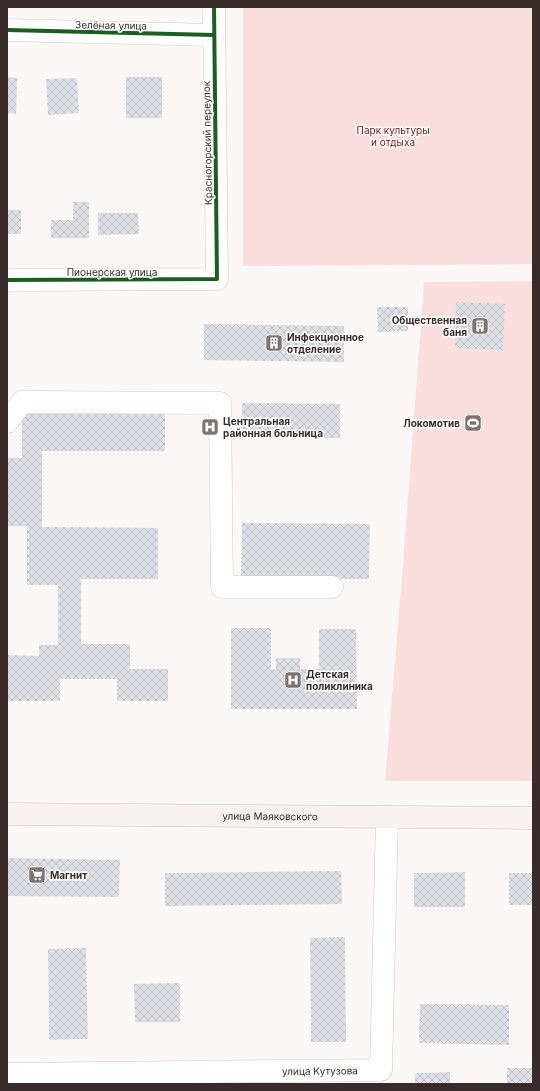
<svg xmlns="http://www.w3.org/2000/svg" width="540" height="1091" viewBox="0 0 540 1091" font-family="Inter,sans-serif">
<defs>
<pattern id="building-cross-hatch" width="8" height="8" patternUnits="userSpaceOnUse"><rect width="8" height="8" fill="#dee0e5"/><path d="M0 0l8 8M0 8l8-8" fill="none" stroke="#bfc0c5"/></pattern>
</defs>
<rect width="100%" height="100%" fill="#fcf8f8"/>
<g fill="#fadfdc">
<path d="M243,7H533V264L243,266Z"/>
<path d="M533,281V781H385L403,565L424,282Z"/>
</g>
<g fill="url(#building-cross-hatch)">
<path d="M7,77L17,78L16,114L7,113Z"/>
<rect x="126" y="77" width="36" height="41"/>
<path d="M77,78L79,113L48,115L46,79Z"/>
<path d="M73,202H89V238H51V220H73Z"/>
<rect x="7" y="210" width="14" height="24"/>
<path d="M98,213H138L139,234L98,235Z"/>
<path d="M456,302L505,304L503,350L455,348Z"/>
<path d="M377,307H408V331L378,332Z"/>
<path d="M204,324L344,326V362L204,360Z"/>
<path d="M242,403L340,404V438L242,437Z"/>
<path d="M22,410H165V451H42V527L158,528V579H81V644H130V669H168V701H117V679H60V701H7V655L39,656V645H58V585H27V526H7V458H22Z"/>
<path d="M242,523L370,524L369,579H241Z"/>
<path d="M231,628H271V669H276V658H300V669H319V629H356L357,709H231Z"/>
<path d="M7,858L120,860L119,897L7,896Z"/>
<path d="M341,871L342,904L165,906V873Z"/>
<path d="M465,872V907H414V873Z"/>
<rect x="509" y="873" width="24" height="32"/>
<path d="M345,937L346,1042H311L310,938Z"/>
<path d="M86,948L88,1039L49,1040L48,949Z"/>
<path d="M180,983V1022H135L134,984Z"/>
<path d="M420,1004L509,1005V1045L419,1043Z"/>
<rect x="507" y="1068" width="26" height="16"/>
<path d="M450,1072V1084H415V1073Z"/>
</g>
<g fill="none" stroke-linecap="round" stroke-linejoin="round">
<defs>
<g id="minor">
<path d="M7,30L214,35"/>
<path d="M7,280L217,279L214,7"/>
<path d="M7,422L22,402L220,403L222,587H332"/>
<path id="s1" d="M7,1074L381,1070L387,817"/>
</g>
<g id="major">
<path id="s2" d="M7,814L533,818"/>
</g>
</defs>
<use href="#minor" stroke="#d2cac9" stroke-width="23"/>
<use href="#major" stroke="#cabfbe" stroke-width="23"/>
<use href="#minor" stroke="#fffefe" stroke-width="22"/>
<use href="#major" stroke="#f8f2f1" stroke-width="22"/>
<defs>
<g id="cycleway">
<path d="M7,30L214,35"/>
<path d="M7,280L217,279L214,7"/>
</g>
</defs>
<use href="#cycleway" stroke="#fff" stroke-width="6"/>
<use href="#cycleway" stroke="#1b5e20" stroke-width="4"/>
</g>
<defs>
<symbol id="building-square" viewBox="-11 -11 22 22"><rect x="-9" y="-9" width="18" height="18" rx="4" fill="#7d7372" stroke="#fff"/><path d="M-4-6H4V6H1V3H-1V6H-4ZM-2.5-4.3h1.7v1.8h-1.7ZM.8-4.3h1.7v1.8H.8ZM-2.5-1h1.7V.8h-1.7ZM.8-1h1.7V.8H.8Z" fill="#fff"/></symbol>
<symbol id="stadium-square" viewBox="-11 -11 22 22"><rect x="-9" y="-9" width="18" height="18" rx="4" fill="#7d7372" stroke="#fff"/><path d="M0-5a6.5 5 0 1 0 0 10a6.5 5 0 1 0 0-10ZM-3.5-1.8h7v3.6h-7Z" fill="#fff"/></symbol>
<symbol id="hospital-square" viewBox="-11 -11 22 22"><rect x="-9" y="-9" width="18" height="18" rx="4" fill="#7d7372" stroke="#fff"/><path d="M-5-5h3v3.5h4V-5h3V5h-3V1.5h-4V5h-3Z" fill="#fff"/></symbol>
<symbol id="supermarket-square" viewBox="-11 -11 22 22"><rect x="-9" y="-9" width="18" height="18" rx="4" fill="#7d7372" stroke="#fff"/><path d="M-6-5.5h2.5l.6 2H6L4.5 2H-2.5L-4.4-4H-6ZM-1.5 3.2a1.3 1.3 0 1 0 .1 0ZM3 3.2a1.3 1.3 0 1 0 .1 0Z" fill="#fff"/></symbol>
</defs>
<g fill-rule="evenodd">
<use href="#building-square" x="470" y="316" width="20" height="20"/>
<use href="#building-square" x="264" y="333" width="20" height="20"/>
<use href="#stadium-square" x="463" y="413" width="20" height="20"/>
<use href="#hospital-square" x="200" y="417" width="20" height="20"/>
<use href="#hospital-square" x="283" y="670" width="20" height="20"/>
<use href="#supermarket-square" x="27" y="865" width="20" height="20"/>
</g>
<g text-anchor="middle" dominant-baseline="central" stroke-width="3" stroke-linejoin="round" paint-order="stroke">
<g font-size="10" fill="#382b2a" stroke="#fff">
<text transform="translate(111 25) rotate(1)">Зелёная улица</text>
<text transform="translate(207 143) rotate(-91)">Красногорский переулок</text>
<text x="112" y="272">Пионерская улица</text>
<text stroke="none"><textPath href="#s2" startOffset="263">улица Маяковского</textPath></text>
<text stroke="none"><textPath href="#s1" startOffset="313">улица Кутузова</textPath></text>
</g>
<g font-size="10" fill="#6a1715" stroke="#fff">
<text x="393" y="130">Парк культуры<tspan x="393" dy="12">и отдыха</tspan></text>
</g>
<g font-size="10" font-weight="bold" fill="#382b2a" stroke="#fff" text-anchor="start">
<text x="467" y="320" text-anchor="end">Общественная<tspan x="467" dy="12">баня</tspan></text>
<text x="287" y="337">Инфекционное<tspan x="287" dy="12">отделение</tspan></text>
<text x="223" y="421">Центральная<tspan x="223" dy="12">районная больница</tspan></text>
<text x="460" y="423" text-anchor="end">Локомотив</text>
<text x="306" y="674">Детская<tspan x="306" dy="12">поликлиника</tspan></text>
<text x="50" y="875">Магнит</text>
</g>
</g>
<rect width="540" height="1091" fill="none" stroke="#382b2a" stroke-width="16"/>
</svg>
